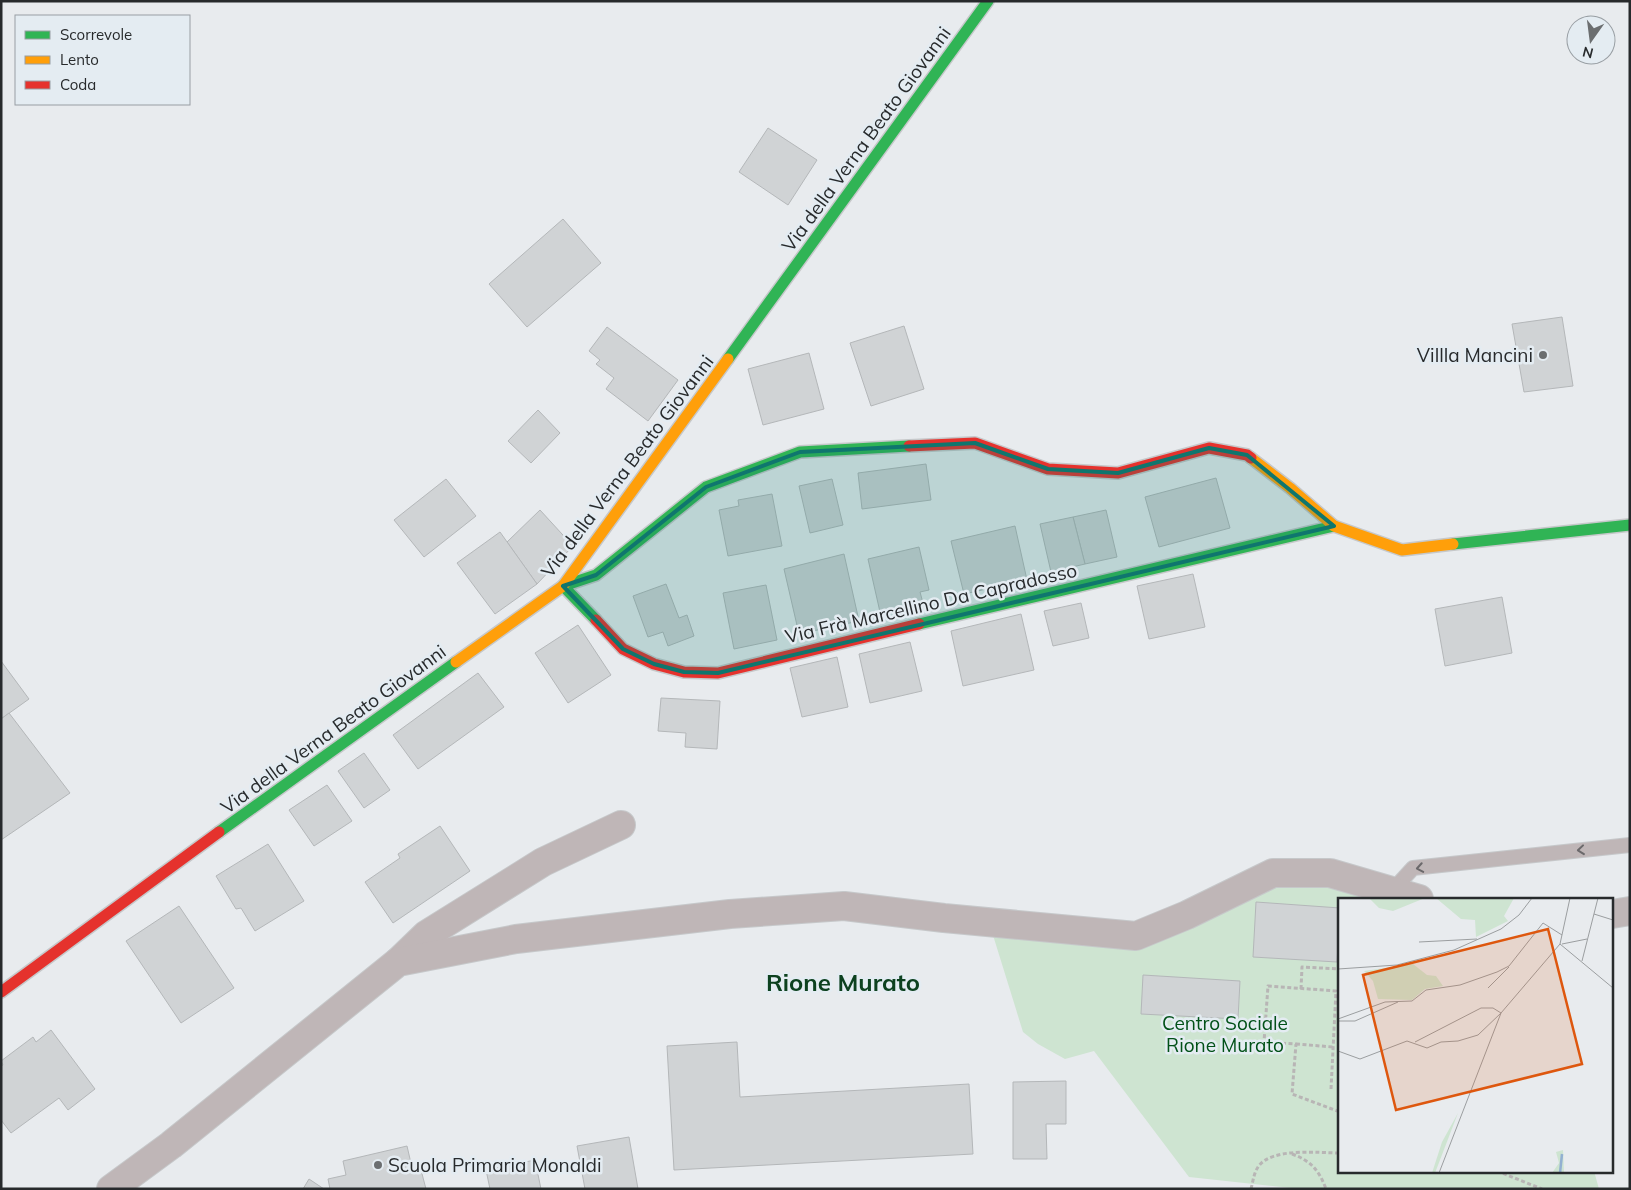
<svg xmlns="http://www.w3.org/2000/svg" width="1631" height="1190" viewBox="0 0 1631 1190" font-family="Mulish,sans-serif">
<rect width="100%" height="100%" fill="#e8ebee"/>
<path fill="#cee4d1" d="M1273,883L1342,884L1388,899H1340V1171H1594L1599,1189H1301L1189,1177L1094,1051L1065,1059L1038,1044L1023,1032L992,932L1148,944Z"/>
<g fill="#d0d3d5" stroke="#b4b7b9">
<path d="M768,128L817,160L788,205L739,172Z"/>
<path d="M563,219L601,263L527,327L489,284Z"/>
<path d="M1562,317L1573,386L1524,392L1512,324Z"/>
<path d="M904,326L924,389L871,406L850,343Z"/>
<path d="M607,327L678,380L648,421L606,389L614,378L596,364L600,360L589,351Z"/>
<path d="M809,353L824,409L763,425L748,369Z"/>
<path d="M538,410L560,433L531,463L508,441Z"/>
<path d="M926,464L931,500L862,509L858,473Z"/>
<path d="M1216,478L1230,528L1159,547L1145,497Z"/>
<path d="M446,479L476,516L424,557L394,520Z"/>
<path d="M832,479L843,525L810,533L799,486Z"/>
<path d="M772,494L782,546L728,556L719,510L739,506L738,500Z"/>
<path d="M540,510L573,546L537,584L507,542Z"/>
<path d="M1106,510L1117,557L1085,564L1073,517Z"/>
<path d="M1073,517L1085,564L1051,572L1040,524Z"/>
<path d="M1015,526L1027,580L964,594L951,541Z"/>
<path d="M500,532L537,584L495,614L457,563Z"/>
<path d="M919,547L929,590L920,592L923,603L880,612L868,559Z"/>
<path d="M844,554L859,621L799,634L784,569Z"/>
<path d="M1193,574L1205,627L1149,639L1137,586Z"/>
<path d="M666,584L679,618L687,615L694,636L668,646L663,632L648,637L633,596Z"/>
<path d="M766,585L777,640L734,649L723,593Z"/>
<path d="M1502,597L1512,653L1445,666L1435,609Z"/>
<path d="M1081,603L1089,638L1053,646L1044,611Z"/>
<path d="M1021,614L1034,670L963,686L951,631Z"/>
<path d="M578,625L611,675L568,703L535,653Z"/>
<path d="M910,642L922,691L870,703L859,654Z"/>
<path d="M837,657L848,707L802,717L790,668Z"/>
<path d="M1,661L29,699L1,719Z"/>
<path d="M478,673L504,707L418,769L393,735Z"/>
<path d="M661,698L720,701L717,749L685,747L686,733L658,731Z"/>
<path d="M9,713L70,793L1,840V719Z"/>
<path d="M364,753L390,790L364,808L338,771Z"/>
<path d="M327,785L352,821L314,846L289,810Z"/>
<path d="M440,826L470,871L393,923L365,882L400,858L398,854Z"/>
<path d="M268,844L304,901L255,931L241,908L236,909L216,876Z"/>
<path d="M1256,902L1340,908L1337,962L1253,957Z"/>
<path d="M179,906L234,988L181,1023L126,941Z"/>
<path d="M1143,975L1240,981L1238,1019L1141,1014Z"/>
<path d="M51,1030L95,1089L68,1110L59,1098L11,1133L1,1120V1066L3,1065L1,1061L33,1037L36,1042Z"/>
<path d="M737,1042L740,1097L969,1084L973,1154L674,1170L667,1046Z"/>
<path d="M1066,1081V1124H1046L1047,1159H1013V1082Z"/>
<path d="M629,1137L638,1189H585L577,1146Z"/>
<path d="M407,1146L413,1172L421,1170L426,1189H330L328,1179L346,1175L343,1161Z"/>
<path d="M535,1160L541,1189H490L486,1170Z"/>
<path d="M309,1179L324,1189H303Z"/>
</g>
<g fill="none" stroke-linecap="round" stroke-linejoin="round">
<defs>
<path id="lane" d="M1392,891L1413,868L1630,845"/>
<g id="street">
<path d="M1612,914L1630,911"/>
<path d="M398,962L426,935L543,862L621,825"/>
<path d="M111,1189L171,1145L398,962L516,939L730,914L844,906L944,918L1136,936L1187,915L1273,873H1330L1419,899"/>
</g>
<g id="fast">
<path d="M728,359L988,1"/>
<path d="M1453,544L1630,525"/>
<path d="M596,620L563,586L596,575L706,487L800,452L909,446"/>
<path d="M919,624L1334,526"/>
<path d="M219,832L456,662"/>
</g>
<g id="slow">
<path d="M1251,458L1290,488L1334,526L1402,550L1453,544"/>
<path d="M456,662L563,586L728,359"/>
</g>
<g id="jam">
<path d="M909,446L975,443L1048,469L1118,473L1209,448L1247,455L1251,458"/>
<path d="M596,620L623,649L654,664L684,672L718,673L919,624"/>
<path d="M1,992L219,832"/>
</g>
</defs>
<use href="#lane" stroke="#c6c8ca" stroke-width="16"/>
<use href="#street" stroke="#c6c8ca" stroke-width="30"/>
<use href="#fast" stroke="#c6c8ca" stroke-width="14"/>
<use href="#slow" stroke="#c6c8ca" stroke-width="14"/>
<use href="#jam" stroke="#c6c8ca" stroke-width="14"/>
<g stroke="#b8b5b5" stroke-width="3" stroke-dasharray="4 2.5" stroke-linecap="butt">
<path d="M1301,989L1302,967L1340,969"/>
<path d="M1296,1044L1333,1047"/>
<path d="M1331,1089L1336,991L1268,986L1264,1042L1296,1044L1292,1094L1340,1112"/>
<path d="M1292,1154C1311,1161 1319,1170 1326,1189"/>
<path d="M1497,1171L1542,1189"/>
<path d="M1251,1189C1253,1181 1254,1173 1258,1167C1271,1147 1319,1153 1340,1153"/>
</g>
<use href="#lane" stroke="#bfb6b7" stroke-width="14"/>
<use href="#street" stroke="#bfb6b7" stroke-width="28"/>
<use href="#fast" stroke="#30b455" stroke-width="11"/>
<use href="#slow" stroke="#ff9f0a" stroke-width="11"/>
<use href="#jam" stroke="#e5322d" stroke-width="11"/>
</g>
<defs><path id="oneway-chevron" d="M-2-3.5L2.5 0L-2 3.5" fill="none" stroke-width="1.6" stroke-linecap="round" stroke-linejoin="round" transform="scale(1.25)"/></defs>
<g stroke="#6b696b">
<use href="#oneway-chevron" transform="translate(1581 850) rotate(174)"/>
<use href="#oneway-chevron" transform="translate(1420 868) rotate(170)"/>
</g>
<path fill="#0f766e" fill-opacity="0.2" stroke="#0f766e" stroke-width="4" stroke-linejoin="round" d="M975,443L1048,469L1118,473L1209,448L1247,455L1334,526L718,673L684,672L654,664L623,649L563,586L596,575L706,487L800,452Z"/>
<g fill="#6b6e70" stroke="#e4ecf2" stroke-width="2">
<circle cx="1543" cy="355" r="5"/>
<circle cx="378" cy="1165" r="5"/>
</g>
<g text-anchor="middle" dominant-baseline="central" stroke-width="5" stroke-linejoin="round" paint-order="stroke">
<g font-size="19" fill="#272a2c" stroke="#e4ecf2">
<text transform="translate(866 139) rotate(-54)">Via della Verna Beato Giovanni</text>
<text transform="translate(627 466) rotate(-53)">Via della Verna Beato Giovanni</text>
<text transform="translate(931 603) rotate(-13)">Via Frà Marcellino Da Capradosso</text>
<text transform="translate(333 729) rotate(-36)">Via della Verna Beato Giovanni</text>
</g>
<g font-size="19" fill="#272a2c" stroke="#e4ecf2" text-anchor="end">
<text x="1533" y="355">Villla Mancini</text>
<text x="388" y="1165" text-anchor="start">Scuola Primaria Monaldi</text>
</g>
<g font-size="19" fill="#025118" stroke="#e4ecf2">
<text x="1225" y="1023">Centro Sociale<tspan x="1225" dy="22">Rione Murato</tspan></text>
</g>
<g font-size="24" font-weight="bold" fill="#0d411f" stroke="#e4ecf2">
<text x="843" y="982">Rione Murato</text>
</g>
</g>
<g transform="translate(1338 898)">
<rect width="275" height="275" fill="#e8ebee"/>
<path d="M31,0H87L55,13L41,10ZM98,0H176L166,18L170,23L138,39L137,22L123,21ZM75,66L89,77L98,78L105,88L87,91L74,102L40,101L35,83L26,73ZM120,215L97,275H94L104,244ZM225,252L226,275H214L221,265L218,254Z" fill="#cee4d1"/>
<path fill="none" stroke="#92b0d1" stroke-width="2.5" d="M222,275L224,256"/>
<path fill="none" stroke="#9b9ea0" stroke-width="1" d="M256,16L275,22M81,44L139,41M222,46L275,90M224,46L249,41M244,63L260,0M0,71L59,67L116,52L163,31L181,17L194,0M150,90L171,69M0,121L47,104L74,103L88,92L122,87L159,74L171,68L205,25L224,37M0,123H17L60,104M0,153L22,161L69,143L89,150L103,144L120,143L140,137L163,115L155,110H143L77,144M101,275L163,115L222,46L232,0"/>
<path fill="#de570e" fill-opacity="0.15" stroke="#de570e" stroke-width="2.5" d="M210,31L244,166L58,212L25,77Z"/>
<rect width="275" height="275" fill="none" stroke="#272a2c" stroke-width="2.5"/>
</g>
<rect width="1631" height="1190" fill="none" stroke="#272a2c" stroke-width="5"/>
<rect x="15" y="15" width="175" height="90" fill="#e4ecf2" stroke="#989ea3"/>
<rect x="25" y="31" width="25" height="8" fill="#30b455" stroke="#989ea3"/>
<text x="60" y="40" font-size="15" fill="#272a2c">Scorrevole</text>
<rect x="25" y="56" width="25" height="8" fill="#ff9f0a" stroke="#989ea3"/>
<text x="60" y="65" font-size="15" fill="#272a2c">Lento</text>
<rect x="25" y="81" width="25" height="8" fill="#e5322d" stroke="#989ea3"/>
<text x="60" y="90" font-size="15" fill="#272a2c">Coda</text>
<g transform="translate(1591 40) rotate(194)"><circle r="24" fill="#e4ecf2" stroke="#989ea3"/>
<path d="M0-4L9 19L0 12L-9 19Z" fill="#6b6e70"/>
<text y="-8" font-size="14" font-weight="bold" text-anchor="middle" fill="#272a2c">N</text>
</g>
</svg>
